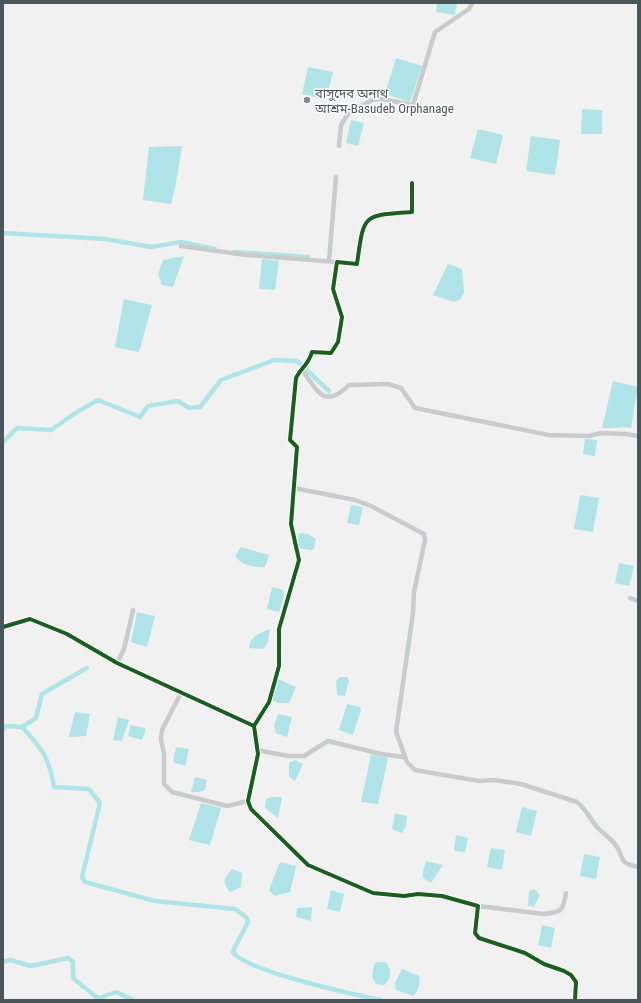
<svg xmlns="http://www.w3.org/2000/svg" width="641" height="1003" viewBox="0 0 641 1003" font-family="'Roboto Condensed','Noto Sans Bengali',sans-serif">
<rect width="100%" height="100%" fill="#f1f1f1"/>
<g fill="#b1e4e8">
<path d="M437,3H457L455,15L436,12Z"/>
<path d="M396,58L422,66L410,102L385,94Z"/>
<path d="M308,67L333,72L326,100L302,94Z"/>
<path d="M582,109L602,110V134H581Z"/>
<path d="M351,120L364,123L358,146L346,143Z"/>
<path d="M478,129L503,135L496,164L470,158Z"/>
<path d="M531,136L560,140L555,175L526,171Z"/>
<path d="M182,146L175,188L171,204L143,200L149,147Z"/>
<path d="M184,256L173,287L162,285L158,274L163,260Z"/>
<path d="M262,259L279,261L275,290L259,289Z"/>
<path d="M448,264L462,269L464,292L460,300L454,302L433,295Z"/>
<path d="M124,299L152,305L139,352L115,347Z"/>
<path d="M613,381L638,387L631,428C620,426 613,429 602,428Z"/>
<path d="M585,439L597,440L595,456L583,454Z"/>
<path d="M580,495L599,498L593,532L574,529Z"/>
<path d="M351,505L363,507L359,525L347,523Z"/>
<path d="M299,533L308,534L316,539L314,549L311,550L297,548Z"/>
<path d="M241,547L269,555L265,567C254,567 242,566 235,556Z"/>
<path d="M619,563L634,566L629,586L615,583Z"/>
<path d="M272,587L283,590L284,596L279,612L267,609Z"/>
<path d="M137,612L155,616L147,647L131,642Z"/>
<path d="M270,629L268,642L264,649L249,648C250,636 260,633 270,629Z"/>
<path d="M340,677H347L349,680L345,696L337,695L336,681Z"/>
<path d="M278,679L296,687L289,703H277L272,700Z"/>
<path d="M347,704L360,707L361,710L353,735L339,730Z"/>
<path d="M75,712L90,714L86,736L69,737Z"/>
<path d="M278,714L292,717L287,737L276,733L274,725Z"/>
<path d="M118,717L129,720L122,741L113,740Z"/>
<path d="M131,725L145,728L146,730L142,740L128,736Z"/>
<path d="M176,747L189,749L185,766L173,762Z"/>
<path d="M371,754L388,758L378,804L361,802Z"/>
<path d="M295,760L303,764L295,781L289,777V763Z"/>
<path d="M195,777L207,780L205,790L199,792H191Z"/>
<path d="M272,797H282L278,818L265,808L266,799Z"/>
<path d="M201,803L221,808L210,845L189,840Z"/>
<path d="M522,807L537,811L531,836L516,832Z"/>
<path d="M395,813L407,816L406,826L402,833L392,829Z"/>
<path d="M456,835L468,838L465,852L454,851Z"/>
<path d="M491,848L505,850L502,870L487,867Z"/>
<path d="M584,854L600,857L596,879L580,876Z"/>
<path d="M426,861L443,865L431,883L423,878V871Z"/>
<path d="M280,862L296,866L290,892L274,896L269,890Z"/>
<path d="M232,869L242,873L241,887L230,892C222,881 223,880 232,869Z"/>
<path d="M534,889L540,895L534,907L528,906L529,891Z"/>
<path d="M331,890L344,894L340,912L327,909Z"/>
<path d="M312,907L311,921L296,917L297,908Z"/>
<path d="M542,925L555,928L551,948L538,945Z"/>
<path d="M378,962H386C391,969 392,979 384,985L376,984L372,976L374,964Z"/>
<path d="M402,969L419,976C421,982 418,992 413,996L396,990L395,983Z"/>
</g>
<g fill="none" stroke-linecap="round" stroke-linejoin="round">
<g stroke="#b1e4e8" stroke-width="4.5">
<path d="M3,233L105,239L151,247L181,242L215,249"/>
<path d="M234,252L308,257"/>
<path d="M3,442L17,428L51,430L77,412L98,400L140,417L148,406L178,401L189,408L200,407L221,380L274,360L297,361L329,391"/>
<path d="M22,727C42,749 49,757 54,787L89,789L100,803L82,877L85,882L155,901L235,909L247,918L248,922L234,949L233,952C245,971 356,995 381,1000"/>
<path d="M3,730L6,726L22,727L36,718L42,694L87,668"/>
<path d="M3,962L10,960L31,966L68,958L73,962V978L95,996L99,998L116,992L133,1000"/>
</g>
<g stroke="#c9cccc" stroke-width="4.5">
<path d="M339,146L341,125L348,114L372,100L382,99L413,105L435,32L469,9L472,3"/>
<path d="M181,246L246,255L337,262"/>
<path d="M329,261L336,177"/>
<path d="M302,370C318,391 324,410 349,385L388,384L401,388L415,408L549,435L589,436L601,433L625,434L638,436"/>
<path d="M294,488L355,500L371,506L424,534L425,540L414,592L413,613L396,732L407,762L415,770L479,781L494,780L521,784L577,802C586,809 590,819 597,827C603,833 610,838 615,844C626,857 615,862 638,867"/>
<path d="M630,598L638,601"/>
<path d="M3,627L30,619L67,634L117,663L254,726L258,754L248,801L251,809L308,865L373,893L404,896L418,894L442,896L478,906L475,933L479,938L525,953L544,964L564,971L571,975L576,982L575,1000"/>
<path d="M117,663L124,649L133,610"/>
<path d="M181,693L162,730L161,739L164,754V784L172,792L227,806L248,801"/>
<path d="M254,726L269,702L279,666V629L299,560L291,524L297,447L290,440L296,378C301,367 308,366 312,352L331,353L338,342L342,317L333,289L337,262L357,264C364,214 362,215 412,212V183"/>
<path d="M257,750L288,756H304L328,741L381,754L404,757"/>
<path d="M478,906L544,914C562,912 563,911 566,893"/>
</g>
<defs>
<g id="cycleway">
<path d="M3,627L30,619L67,634L117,663L254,726L258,754L248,801L251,809L308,865L373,893L404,896L418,894L442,896L478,906L475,933L479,938L525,953L544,964L564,971L571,975L576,982L575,1000"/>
<path d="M254,726L269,702L279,666V629L299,560L291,524L297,447L290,440L296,378C301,367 308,366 312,352L331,353L338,342L342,317L333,289L337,262L357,264C364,214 362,215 412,212V183"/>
</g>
</defs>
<use href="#cycleway" stroke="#fff" stroke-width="6"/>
<use href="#cycleway" stroke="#1b5e20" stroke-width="4"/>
</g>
<circle fill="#848c90" stroke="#fff" stroke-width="1.5" cx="307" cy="100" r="4"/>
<g text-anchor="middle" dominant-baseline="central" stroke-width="3" stroke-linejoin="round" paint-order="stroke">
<g font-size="13" fill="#4a565c" stroke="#fff" text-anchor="start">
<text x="315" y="93">বাসুদেব অনাথ<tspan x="315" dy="15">আশ্রম-Basudeb Orphanage</tspan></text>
</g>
</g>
<rect width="641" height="1003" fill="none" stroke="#4a565c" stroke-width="8"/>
</svg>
